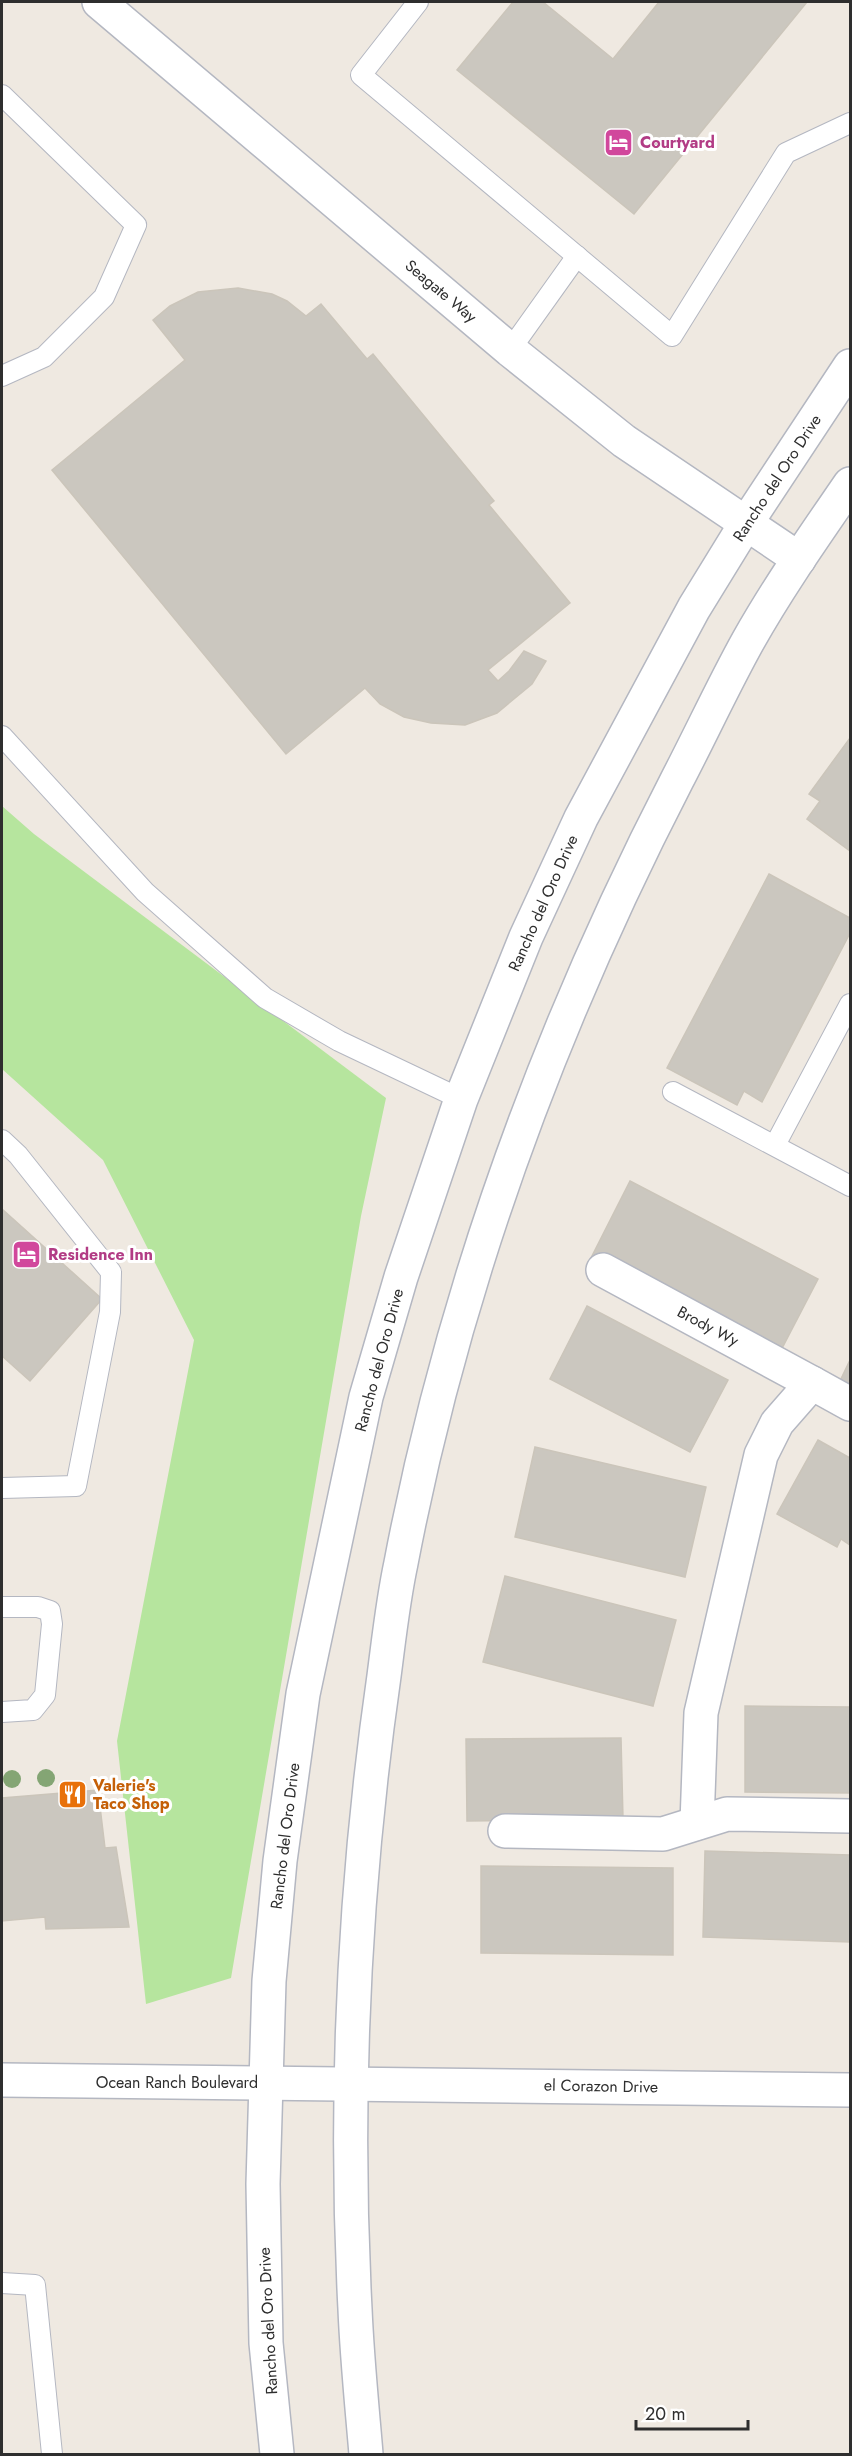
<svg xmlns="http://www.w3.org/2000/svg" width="852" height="2456" viewBox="0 0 852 2456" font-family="Jost,sans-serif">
<rect width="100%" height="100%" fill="#efe9e1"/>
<path fill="#b6e59e" d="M2,806L34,834L386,1098L361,1216L231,1978L146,2004L117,1741L194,1340L103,1160L2,1069Z"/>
<g fill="#cbc7bf" stroke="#cbc5ba" stroke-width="1.5">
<path d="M513,2H543L613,59L659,2H807L634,214L457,70Z"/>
<path d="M238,288L272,294L287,301L306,316L321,304L367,359L373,354L494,501L489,505L570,603L488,670L498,681L509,671L524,651L546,661L532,684L497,713L465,725L431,723L404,717L380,704L365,688L286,754L52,470L185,360L153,320L170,306L198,292Z"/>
<path d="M850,738V851L807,819L820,801L809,794Z"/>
<path d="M769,874L850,918V933L762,1102L744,1091L737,1105L667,1068Z"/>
<path d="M630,1181L818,1279L778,1356L591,1258Z"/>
<path d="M2,1209L102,1299L30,1381L2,1356Z"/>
<path d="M587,1306L728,1380L690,1452L550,1379Z"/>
<path d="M850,1360V1387L840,1381Z"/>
<path d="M818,1440L850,1458V1545L841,1539L837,1547L777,1514Z"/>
<path d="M535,1447L706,1487L685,1577L515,1537Z"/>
<path d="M505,1576L676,1620L653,1706L483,1662Z"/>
<path d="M745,1706L850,1707V1793L745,1792Z"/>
<path d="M621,1738L623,1819L467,1821L466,1739Z"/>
<path d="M98,1790L105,1848L116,1847L129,1927L46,1929L45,1917L2,1921V1798Z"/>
<path d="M705,1851L850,1855V1942L703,1937Z"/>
<path d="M481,1866L673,1868V1955L481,1953Z"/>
</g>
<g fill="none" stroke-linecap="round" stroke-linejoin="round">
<defs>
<g id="lane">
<path d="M418,2L361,75L672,336L786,153L850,123"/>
<path d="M2,95L136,225L104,297L44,357L2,376"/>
<path d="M510,350L577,256"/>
<path d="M2,736L145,892L265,998L339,1041L461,1099"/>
<path d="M673,1092L850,1186"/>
<path d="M2,1140L18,1155L111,1272L110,1312L76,1486L2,1488"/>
<path d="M775,1145L850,1004"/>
<path d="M2,1607H38L50,1611L52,1624L45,1695L33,1710L2,1712"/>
<path d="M2,2283L35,2285L52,2454"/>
</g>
<g id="street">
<path d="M99,2L510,350L624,441L799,559"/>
<path d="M603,1270L812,1383"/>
<path d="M697,1823L701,1713L761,1455L777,1423L812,1383L850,1404"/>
<path d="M505,1831L663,1834L727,1814L850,1816"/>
</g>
<g id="secondary">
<path d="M2,2080L850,2090"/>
<path d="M277,2454L266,2343L263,2184L269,1981L280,1861L303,1694L366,1397L401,1277L461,1099L526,937L581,818L694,608L745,525L850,366"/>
<path d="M366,2454C362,2406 357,2358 355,2309C344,2098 354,1885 384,1676C389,1638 393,1600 401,1563C453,1290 550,1026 677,780C701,734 723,686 748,641C779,586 815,535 850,484"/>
</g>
</defs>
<use href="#lane" stroke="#b4b7c1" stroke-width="22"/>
<use href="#street" stroke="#b4b7c1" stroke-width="36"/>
<use href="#secondary" stroke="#b4b7c1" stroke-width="36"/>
<use href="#lane" stroke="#fff" stroke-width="20"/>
<use href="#street" stroke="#fff" stroke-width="33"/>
<use href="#secondary" stroke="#fff" stroke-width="33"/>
</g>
<g fill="#84a574">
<circle cx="46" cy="1778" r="9"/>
<circle cx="12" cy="1779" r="9"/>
</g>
<defs>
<symbol id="hotel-square" viewBox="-11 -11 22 22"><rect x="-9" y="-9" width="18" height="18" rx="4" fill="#d1479c" stroke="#fff"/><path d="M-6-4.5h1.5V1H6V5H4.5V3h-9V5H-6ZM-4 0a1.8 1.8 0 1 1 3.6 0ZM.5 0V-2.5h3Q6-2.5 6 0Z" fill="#fff"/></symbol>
<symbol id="restaurant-square" viewBox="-11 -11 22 22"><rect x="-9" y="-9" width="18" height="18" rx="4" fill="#e8710a" stroke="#fff"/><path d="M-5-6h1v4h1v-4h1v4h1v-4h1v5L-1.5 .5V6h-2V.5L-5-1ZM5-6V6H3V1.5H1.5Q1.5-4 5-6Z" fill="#fff"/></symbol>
</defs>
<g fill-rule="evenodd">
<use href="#hotel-square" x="602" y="126" width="33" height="33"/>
<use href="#hotel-square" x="10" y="1238" width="33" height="33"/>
<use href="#restaurant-square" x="56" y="1778" width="33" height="33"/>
</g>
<g text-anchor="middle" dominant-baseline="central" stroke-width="6" stroke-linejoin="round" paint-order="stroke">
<g font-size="16" font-weight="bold" fill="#b23c85" stroke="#fff" text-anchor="start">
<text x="640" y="142">Courtyard</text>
<text x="48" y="1254">Residence Inn</text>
</g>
<g font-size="16" fill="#2e2e2e" stroke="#fff">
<text transform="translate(441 291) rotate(40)">Seagate Way</text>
<text transform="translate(777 478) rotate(-57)">Rancho del Oro Drive</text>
<text transform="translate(543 903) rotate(-66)">Rancho del Oro Drive</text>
<text transform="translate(708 1326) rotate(28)">Brody Wy</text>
<text transform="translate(379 1360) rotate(-75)">Rancho del Oro Drive</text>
<text transform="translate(285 1836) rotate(-83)">Rancho del Oro Drive</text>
<text x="177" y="2082">Ocean Ranch Boulevard</text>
<text transform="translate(601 2086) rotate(1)">el Corazon Drive</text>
<text transform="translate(268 2321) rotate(-93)">Rancho del Oro Drive</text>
</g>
<g font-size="16" font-weight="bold" fill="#c56008" stroke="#fff" text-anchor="start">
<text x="93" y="1785">Valerie's<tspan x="93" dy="18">Taco Shop</tspan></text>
</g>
</g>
<rect width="852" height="2456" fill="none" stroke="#2e2e2e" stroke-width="6"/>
<path d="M636 2420v9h112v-9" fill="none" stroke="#2e2e2e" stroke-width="3"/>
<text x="645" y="2420" font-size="18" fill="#2e2e2e" stroke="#ffffff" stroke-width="4.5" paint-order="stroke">20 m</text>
</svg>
